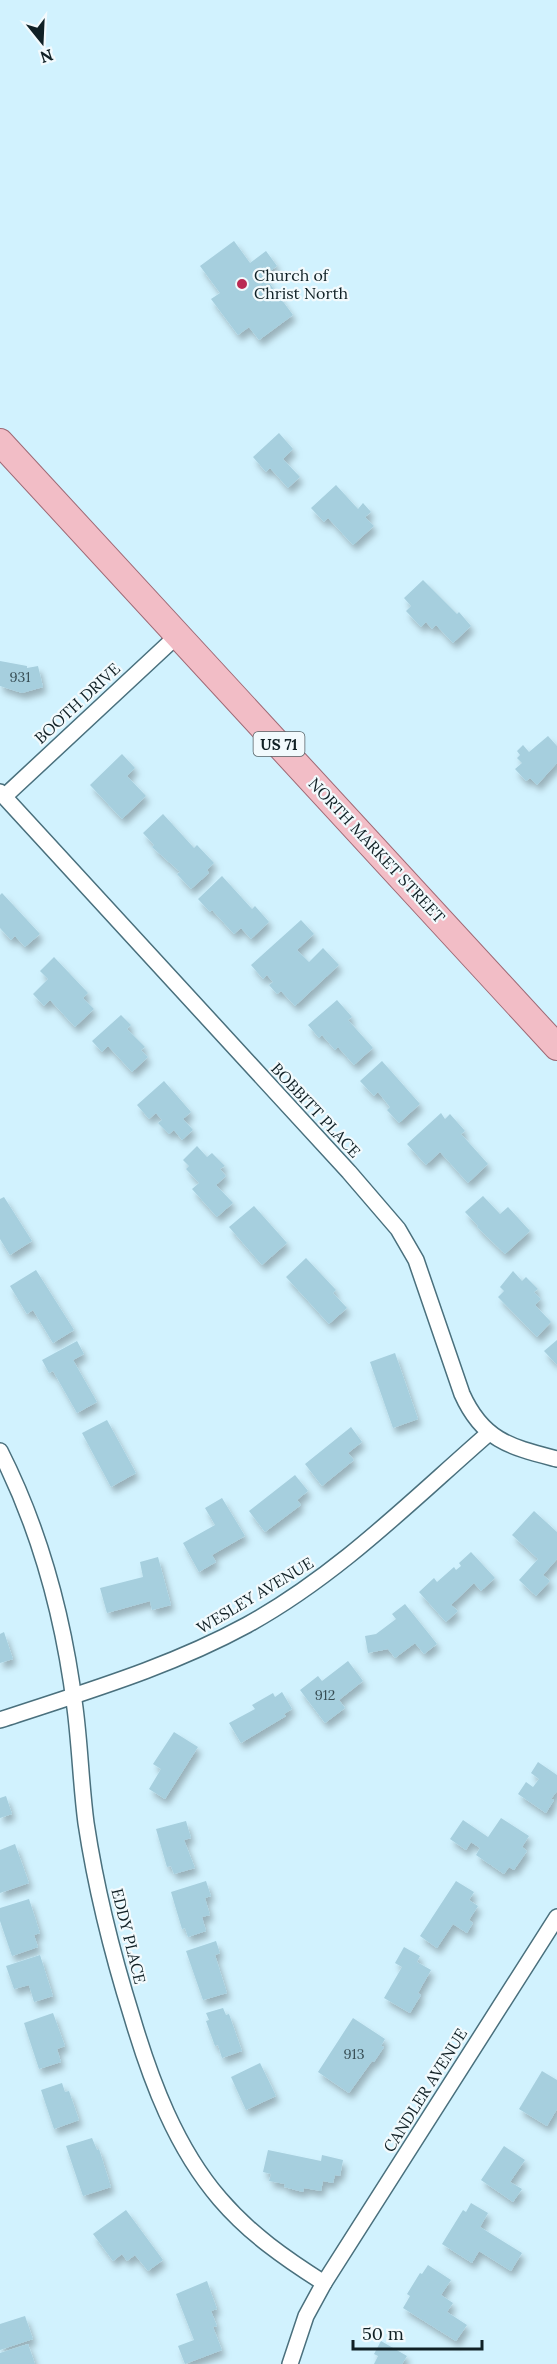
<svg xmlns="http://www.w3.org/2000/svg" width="557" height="2364" viewBox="0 0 557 2364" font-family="Lora,serif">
<defs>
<filter id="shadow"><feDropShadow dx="3.5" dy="6" stdDeviation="3" flood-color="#0004"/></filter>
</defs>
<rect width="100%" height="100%" fill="#d1f2fe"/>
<g fill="#a6cfde" filter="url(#shadow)">
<path d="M234,241L250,263L266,251L277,266L264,276L293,315L259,340L249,327L238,335L211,299L220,293L200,266Z"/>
<path d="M279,433L293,449L283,459L300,477L288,488L270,468L266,472L253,457Z"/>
<path d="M336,485L358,509L363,503L371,512L365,517L374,526L353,545L328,518L324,522L311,508Z"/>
<path d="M423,580L457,614L459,612L471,626L453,643L436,625L432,629L426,622L421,627L406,611L411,606L404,598Z"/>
<path d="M0,661L27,666V668L38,666L43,687L22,693L0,686Z"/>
<path d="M548,736L557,746V763L537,785L530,778L526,781L515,769L522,763L517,758L520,755L517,751L523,745L529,752Z"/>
<path d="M122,754L135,768L127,776L146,796L122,819L90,785Z"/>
<path d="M163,814L194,848L197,845L214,863L207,870L209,873L191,889L177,874L180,872L152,847L154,845L143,833Z"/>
<path d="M222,876L252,909L255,906L269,922L251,939L241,928L234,934L212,910L210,912L198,899Z"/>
<path d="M2,893L40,934L25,947L15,936L11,940L0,928V895Z"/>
<path d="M301,920L314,934L297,950L309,962L323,948L339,965L295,1006L281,991L277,994L269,985L273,982L267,975L263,979L251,965Z"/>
<path d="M54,957L88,993L83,998L94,1009L75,1027L50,1000L44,1006L33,994L48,979L40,971Z"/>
<path d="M337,1000L352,1017L348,1020L373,1048L354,1065L338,1047L335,1050L322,1035L319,1038L308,1025Z"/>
<path d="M121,1015L131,1025L127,1029L145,1047L141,1050L148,1057L132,1072L108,1046L102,1052L92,1041Z"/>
<path d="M382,1061L420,1104L399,1123L387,1110L390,1107L378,1092L374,1096L360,1081Z"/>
<path d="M164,1081L191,1112L183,1119L193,1130L182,1140L174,1130L169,1134L158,1123L162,1120L156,1113L149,1119L137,1105Z"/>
<path d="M441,1113L445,1119L450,1114L465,1131L461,1134L488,1164L468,1183L440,1152L426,1165L407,1144Z"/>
<path d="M197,1146L207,1157L212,1153L225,1166L220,1169L226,1176L216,1185L233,1203L217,1217L192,1189L199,1183L186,1169L189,1166L183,1160Z"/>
<path d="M483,1196L500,1214L508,1207L530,1231L505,1254L477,1227L478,1226L465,1212Z"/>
<path d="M4,1197L32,1241L10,1255L0,1239V1199Z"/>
<path d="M254,1206L287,1243L262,1265L229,1227Z"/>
<path d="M306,1258L336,1290L333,1293L347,1308L329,1324L286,1277Z"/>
<path d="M36,1270L74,1330L53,1343L33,1310L27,1314L10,1286Z"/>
<path d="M513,1271L522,1281L526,1277L538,1289L534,1292L541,1299L535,1305L551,1322L537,1337L498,1297L504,1291L500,1287Z"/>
<path d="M557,1340V1365L544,1351Z"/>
<path d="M77,1341L84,1354L73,1360L97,1402L77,1413L53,1371L49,1373L42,1360Z"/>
<path d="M395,1353L418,1419L393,1428L370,1362Z"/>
<path d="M107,1420L136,1473L111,1487L82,1433Z"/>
<path d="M351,1427L362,1442L348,1453L354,1460L322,1486L305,1464Z"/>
<path d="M295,1475L308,1491L297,1500L301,1505L265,1532L249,1511Z"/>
<path d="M222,1498L245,1536L212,1555L216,1562L199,1572L183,1543L215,1525L205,1508Z"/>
<path d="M534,1511L557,1532V1559L543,1575L550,1581L536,1596L519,1580L538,1559L512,1535Z"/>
<path d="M471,1552L495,1578L481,1591L474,1583L451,1605L458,1611L446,1622L419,1592L434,1578L437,1582L454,1567L456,1570L461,1566L459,1563Z"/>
<path d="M158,1557L171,1605L152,1610L150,1601L107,1613L100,1588L143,1577L140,1562Z"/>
<path d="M405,1604L437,1644L424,1654L415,1643L395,1658L388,1649L368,1653L365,1636L376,1634L396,1619L392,1614Z"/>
<path d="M4,1632L13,1659L0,1663V1634Z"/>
<path d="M348,1661L363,1681L339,1700L345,1708L325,1723L300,1690L318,1676L322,1681Z"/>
<path d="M282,1692L292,1709L284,1714L286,1716L241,1743L229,1723L255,1709L252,1705L273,1693L275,1697Z"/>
<path d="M174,1732L198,1747L165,1799L149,1789L161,1769L153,1764Z"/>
<path d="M538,1762L557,1775V1791L551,1799L554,1800L546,1813L518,1794L526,1782L533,1787L539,1779L531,1773Z"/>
<path d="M6,1796L12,1814L0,1818V1798Z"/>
<path d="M501,1818L529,1836L522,1847L527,1851L514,1870L509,1867L504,1874L476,1855L480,1848L471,1842L466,1850L450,1839L463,1820L488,1837Z"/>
<path d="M186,1821L191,1838L184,1840L195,1868L174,1874L171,1866L167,1867L156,1829Z"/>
<path d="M15,1844L29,1883L0,1893V1850Z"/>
<path d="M206,1881L211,1896L205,1898L210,1915L202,1917L206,1931L188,1937L185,1928L182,1929L171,1892Z"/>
<path d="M456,1881L474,1892L469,1900L478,1906L469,1920L473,1923L467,1933L453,1924L437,1948L420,1936Z"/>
<path d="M29,1899L40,1933L34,1935L38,1947L12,1956L0,1921V1908Z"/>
<path d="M216,1941L220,1953L215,1955L227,1993L203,2000L186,1951Z"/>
<path d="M404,1947L420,1956L417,1962L431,1970L418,1993L421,1995L410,2013L384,1998L402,1967L395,1963Z"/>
<path d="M40,1955L53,1996L34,2002L29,1985L14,1989L6,1966Z"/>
<path d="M223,2008L226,2015L229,2014L242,2051L222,2058L218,2045L215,2046L206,2021L209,2020L206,2013Z"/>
<path d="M53,2013L65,2046L57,2049L61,2062L39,2069L24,2023Z"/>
<path d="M353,2018L385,2039L381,2046L384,2047L374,2062L372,2061L349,2093L318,2072Z"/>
<path d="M260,2063L276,2096L246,2110L231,2077Z"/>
<path d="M542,2071L557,2080V2109L547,2126L519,2109Z"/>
<path d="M62,2083L65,2092L69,2091L79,2120L54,2129L41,2090Z"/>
<path d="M92,2138L97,2150L99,2149L111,2187L83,2196L66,2146Z"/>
<path d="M504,2146L525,2160L510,2182L522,2189L513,2202L481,2180Z"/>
<path d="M268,2150L321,2161L322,2155L343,2160L340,2176L335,2175L333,2183L323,2181L321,2191L304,2188L303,2192L284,2187L285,2184L269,2181L271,2174L263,2172Z"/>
<path d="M471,2203L488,2213L480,2227L522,2253L511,2271L479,2251L472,2263L442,2244L463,2210L466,2212Z"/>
<path d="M126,2210L163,2260L148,2271L135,2255L127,2261L122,2254L113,2261L93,2234Z"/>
<path d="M428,2265L451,2280L441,2295L453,2303L447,2312L467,2325L456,2341L403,2308L410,2296L407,2294L420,2273L422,2274Z"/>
<path d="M207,2281L217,2309L211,2311L217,2326L213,2327L222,2350L185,2364L178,2346L194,2340L176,2294Z"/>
<path d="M25,2316L33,2339L0,2350V2324Z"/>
<path d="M381,2341L407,2356L402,2364H374L378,2356L374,2354Z"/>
<path d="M28,2344L35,2364H0V2353Z"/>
</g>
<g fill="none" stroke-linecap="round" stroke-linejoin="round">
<defs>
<g id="minor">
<path d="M0,792L349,1172L398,1229L416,1260L462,1394C483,1441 511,1447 557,1459"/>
<path d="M5,796L179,634"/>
<path d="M0,1451C40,1530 64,1620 75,1708C80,1746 81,1785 86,1823C96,1889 112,1953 132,2017C151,2081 176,2148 220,2199C250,2234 286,2259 324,2283"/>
<path d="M0,1720C84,1692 168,1668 247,1625C338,1575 411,1501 489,1433"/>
<path d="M290,2364L306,2316L324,2283L557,1917"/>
</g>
<path id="primary" d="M0,442L557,1047"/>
</defs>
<use href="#minor" stroke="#4a707d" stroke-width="18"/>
<use href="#primary" stroke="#9e6975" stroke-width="28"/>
<use href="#minor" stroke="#fff" stroke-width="15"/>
<use href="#primary" stroke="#f2bdc6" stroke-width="26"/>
</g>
<circle fill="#ba2a53" stroke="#f2fafd" stroke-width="2" cx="242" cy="284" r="6"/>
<g text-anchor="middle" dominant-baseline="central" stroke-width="4.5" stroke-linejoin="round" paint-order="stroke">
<g font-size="14" fill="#364c53">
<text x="20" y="677">931</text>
<text x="325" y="1695">912</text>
<text x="354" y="2054">913</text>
</g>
<rect fill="#f2fafd" stroke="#546166" stroke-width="1.5" x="253.5" y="732" width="51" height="24" rx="4.5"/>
<g font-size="15" font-weight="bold" fill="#102025">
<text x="279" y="744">US 71</text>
</g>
<g font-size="16" fill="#102025" stroke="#f2fafd" text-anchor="start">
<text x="254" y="275">Church of<tspan x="254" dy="18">Christ North</tspan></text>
</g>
<g font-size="16" fill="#102025" stroke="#f2fafd">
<text transform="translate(77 703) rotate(-43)">BOOTH DRIVE</text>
<text transform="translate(377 850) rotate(47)">NORTH MARKET STREET</text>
<text transform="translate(316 1110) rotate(47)">BOBBITT PLACE</text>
<text transform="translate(255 1595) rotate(-31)">WESLEY AVENUE</text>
<text transform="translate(129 1936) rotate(76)">EDDY PLACE</text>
<text transform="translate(425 2090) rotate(-58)">CANDLER AVENUE</text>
</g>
</g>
<g transform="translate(42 42) rotate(162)" stroke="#f2fafd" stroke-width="4.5" paint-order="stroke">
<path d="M0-4.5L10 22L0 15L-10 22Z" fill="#102025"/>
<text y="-9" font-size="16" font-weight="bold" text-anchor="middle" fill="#102025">N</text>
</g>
<path d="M353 2340v9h129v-9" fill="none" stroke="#102025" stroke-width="3"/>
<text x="362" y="2340" font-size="18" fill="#102025" stroke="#f2fafd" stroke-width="4.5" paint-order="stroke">50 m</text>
</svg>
